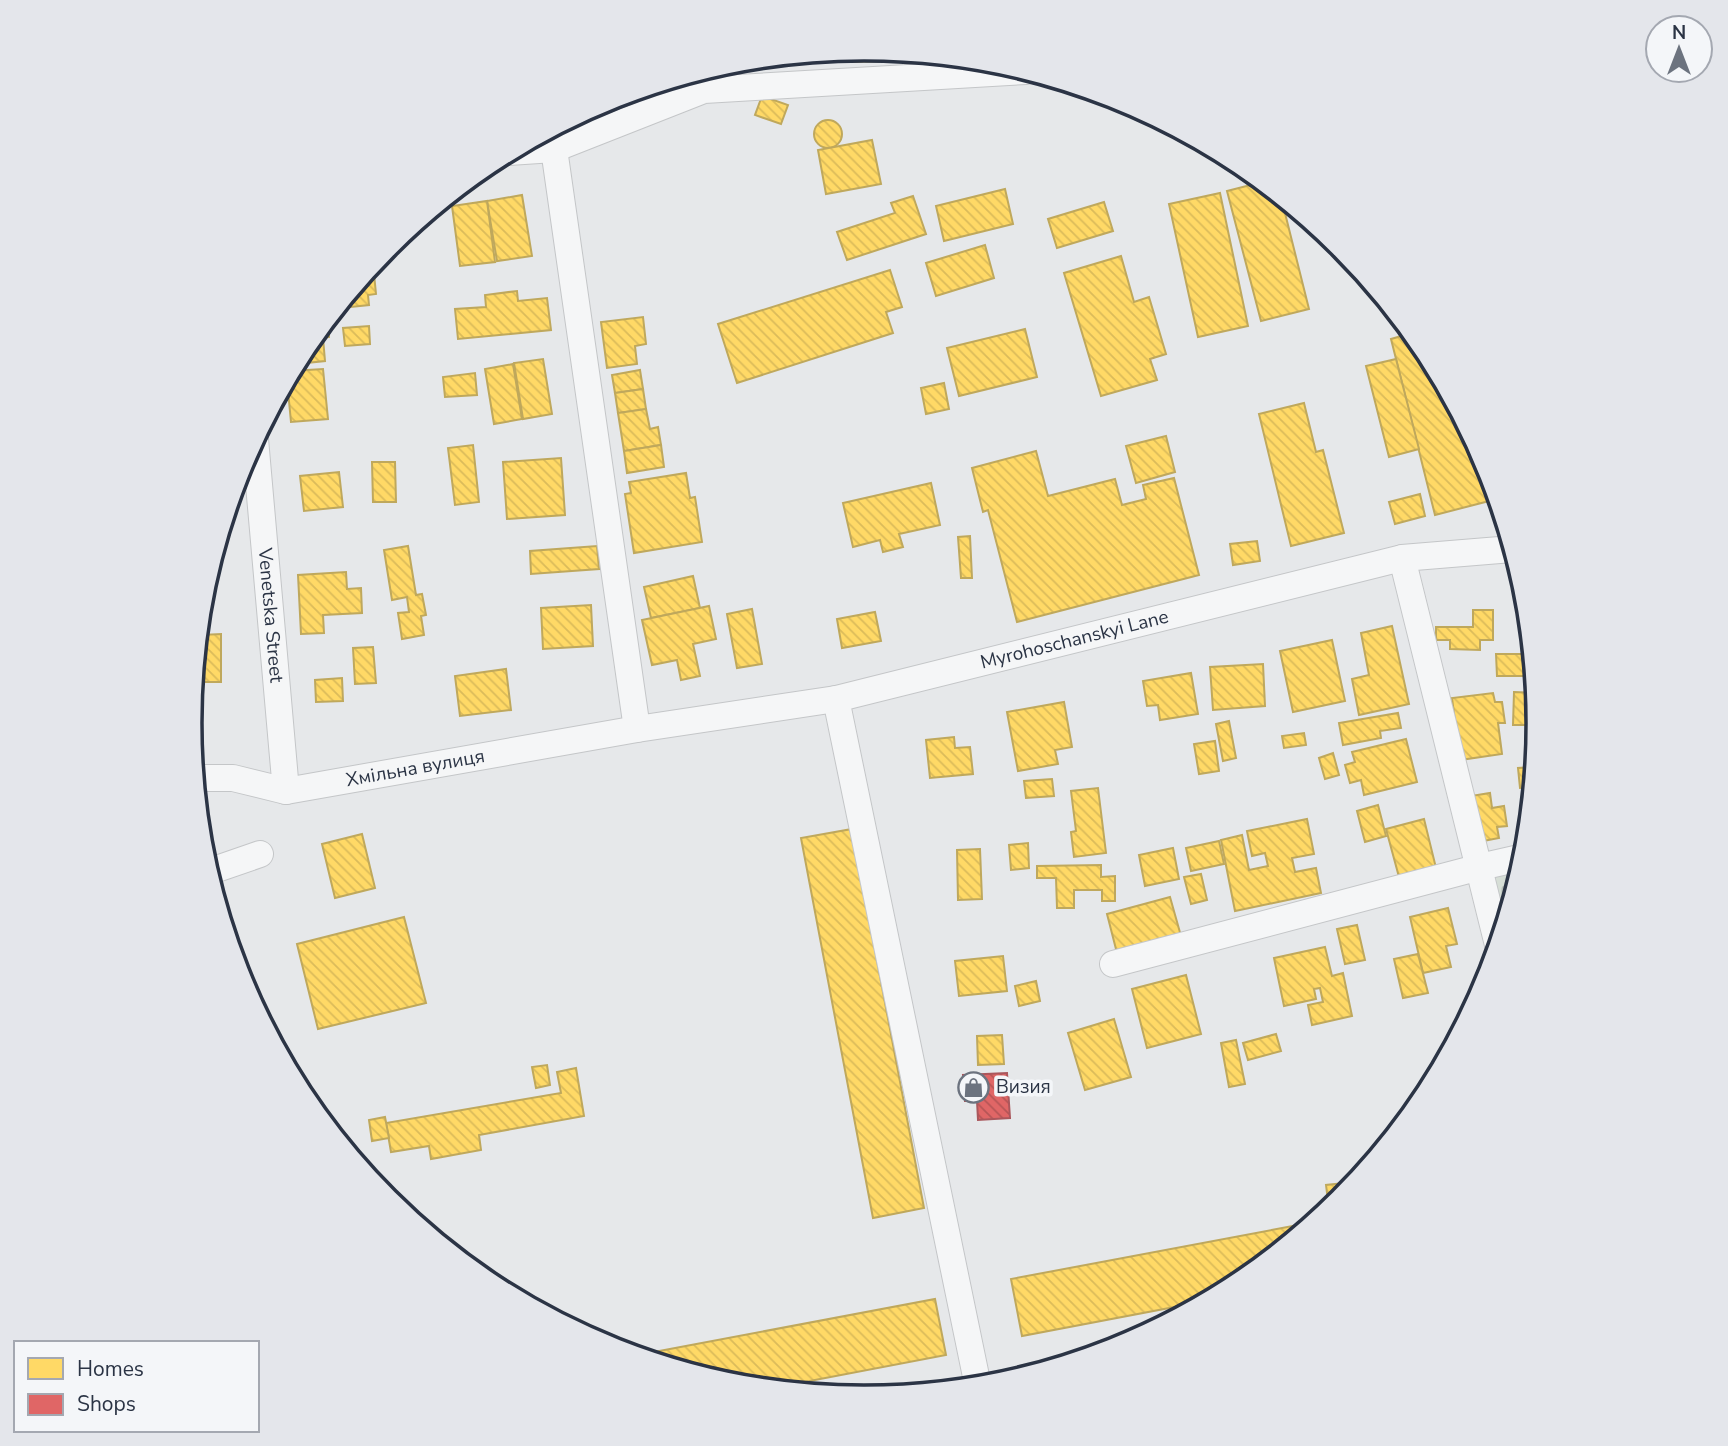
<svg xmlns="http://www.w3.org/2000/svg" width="1728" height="1446" viewBox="0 0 1728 1446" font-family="'Nunito Sans',sans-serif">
<defs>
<pattern id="cemetery-stones" width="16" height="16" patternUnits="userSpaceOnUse" patternTransform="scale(1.75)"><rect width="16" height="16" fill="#d6ded6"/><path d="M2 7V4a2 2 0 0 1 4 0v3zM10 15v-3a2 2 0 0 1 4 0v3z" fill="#b8bfb9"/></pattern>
<pattern id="homes-back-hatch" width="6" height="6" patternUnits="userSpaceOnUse" patternTransform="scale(1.75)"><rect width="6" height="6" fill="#ffd966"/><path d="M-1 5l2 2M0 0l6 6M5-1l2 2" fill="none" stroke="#dbbb5a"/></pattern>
<pattern id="shops-back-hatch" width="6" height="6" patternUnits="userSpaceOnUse" patternTransform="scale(1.75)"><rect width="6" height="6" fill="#e06666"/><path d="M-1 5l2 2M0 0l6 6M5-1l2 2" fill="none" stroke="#b65556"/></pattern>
</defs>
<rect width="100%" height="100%" fill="#e6e8ea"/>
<path fill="url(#cemetery-stones)" d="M1520,872L1503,927L1492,877Z"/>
<g fill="url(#homes-back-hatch)" stroke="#bfa85c" stroke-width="2">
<path d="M864,49L895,52V61L841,62V51Z"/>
<path d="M762,96L788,105L781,124L755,115Z"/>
<circle cx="828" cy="134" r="14"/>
<path d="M872,140L881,184L826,194L818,150Z"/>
<path d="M1262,182L1281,197L1309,309L1261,321L1227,191Z"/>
<path d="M1005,189L1013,224L944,241L936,206Z"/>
<path d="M1220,193L1248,326L1198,337L1169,204Z"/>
<path d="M522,195L532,256L497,261L487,201Z"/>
<path d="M913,196L926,234L847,260L837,232L895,213L891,203Z"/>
<path d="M487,201L495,262L460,266L452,206Z"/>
<path d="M1104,202L1113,231L1057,248L1048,219Z"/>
<path d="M985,245L994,278L936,296L926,263Z"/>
<path d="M1121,256L1134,302L1149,297L1166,354L1150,359L1157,380L1101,396L1064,273Z"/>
<path d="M373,264L376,294L368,295L369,305L351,307L350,298L345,299Z"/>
<path d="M890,270L902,307L886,312L893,333L737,383L718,324Z"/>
<path d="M517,291L518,301L547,298L551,330L458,339L455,309L486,307L485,295Z"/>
<path d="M643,317L646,344L635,346L637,364L607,368L601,322Z"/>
<path d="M328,319L329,337L323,338L325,361L296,364L304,348Z"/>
<path d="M369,326L370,344L345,346L343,328Z"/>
<path d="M1025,329L1037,377L959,396L947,348Z"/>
<path d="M1412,333L1425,349L1487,465L1497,499L1435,515L1391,339Z"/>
<path d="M543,359L552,414L523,419L514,363Z"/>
<path d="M1396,359L1419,449L1389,457L1366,366Z"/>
<path d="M513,364L522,419L494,424L485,369Z"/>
<path d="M323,369L328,419L291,422L287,380L291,371Z"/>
<path d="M640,370L643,389L615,393L612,375Z"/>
<path d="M475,373L477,395L445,397L443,377Z"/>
<path d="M944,383L949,409L926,414L921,388Z"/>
<path d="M643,389L646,409L618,413L615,393Z"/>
<path d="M1304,403L1316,452L1323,450L1344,533L1291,546L1259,414Z"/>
<path d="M646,409L650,429L658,427L661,445L624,451L618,413Z"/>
<path d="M1166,436L1175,472L1136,483L1126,446Z"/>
<path d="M473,445L479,502L455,505L448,448Z"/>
<path d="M661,445L664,467L627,473L624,451Z"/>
<path d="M1036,451L1048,496L1115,479L1122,505L1146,499L1143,485L1174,478L1199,575L1017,622L988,510L983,512L972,468Z"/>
<path d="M561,458L565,515L507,519L503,462Z"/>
<path d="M372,462H395L396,502H373Z"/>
<path d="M339,472L343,507L304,511L300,476Z"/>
<path d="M686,473L690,498L695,497L702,542L634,553L625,494L631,493L629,482Z"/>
<path d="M931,483L940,525L899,534L903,547L883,552L880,540L853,547L843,503Z"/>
<path d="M1420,494L1425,516L1395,524L1389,502Z"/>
<path d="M970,536L972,578H961L958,537Z"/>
<path d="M1257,541L1260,561L1233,565L1230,544Z"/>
<path d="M408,546L416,595L422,594L426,615L421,616L424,635L402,639L398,613L409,612L407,597L392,600L384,550Z"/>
<path d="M597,546L599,569L531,574L530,551Z"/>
<path d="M346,572L347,589L361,588L362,613L323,615L324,633L301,634L298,575Z"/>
<path d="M693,576L700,608L651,618L644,587Z"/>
<path d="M591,605L593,646L543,649L541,608Z"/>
<path d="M709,606L716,639L693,644L700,676L681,680L677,660L652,665L642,620Z"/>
<path d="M752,609L762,664L737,668L727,614Z"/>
<path d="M1473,610H1493V640H1480V650L1450,649V640H1436V627H1473Z"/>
<path d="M875,612L881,641L842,648L837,619Z"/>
<path d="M200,624L201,635L221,634V682H194Z"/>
<path d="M1392,626L1409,704L1359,715L1352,679L1369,675L1361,633Z"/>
<path d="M1332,640L1345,701L1293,712L1280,651Z"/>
<path d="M373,647L376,683L355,684L353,648Z"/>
<path d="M1496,654H1528V672H1533L1534,682H1529V676H1497Z"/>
<path d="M1263,664L1265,706L1213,710L1210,667Z"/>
<path d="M506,669L511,710L460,716L455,676Z"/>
<path d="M1191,673L1198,714L1160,720L1158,705L1147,706L1143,681Z"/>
<path d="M342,678L343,701L316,702L315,680Z"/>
<path d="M1514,692L1535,693L1538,725H1513Z"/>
<path d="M1493,693L1495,702H1502L1505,723H1498L1502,754L1460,760L1452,698Z"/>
<path d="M1064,702L1072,747L1055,750L1058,764L1018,771L1007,712Z"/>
<path d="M1398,713L1401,728L1380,731L1381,738L1343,745L1339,723Z"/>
<path d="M1229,721L1236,758L1223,761L1216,724Z"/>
<path d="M1304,733L1306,745L1284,748L1282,736Z"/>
<path d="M1537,735L1535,754H1530V736Z"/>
<path d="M954,737L955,748L970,747L973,774L930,778L926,740Z"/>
<path d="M1406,739L1417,782L1364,795L1361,780L1350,783L1345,765L1355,762L1352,752Z"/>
<path d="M1215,741L1219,771L1199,774L1194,744Z"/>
<path d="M1333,753L1339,775L1325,779L1319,758Z"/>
<path d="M1534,767L1532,787L1520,788L1518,768Z"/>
<path d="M1052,779L1054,796L1026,798L1024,781Z"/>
<path d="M1098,788L1106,853L1074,857L1071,832L1076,831L1071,791Z"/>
<path d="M1490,793L1492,808L1504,806L1507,826L1497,827L1499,838L1478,842L1471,796Z"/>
<path d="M1378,805L1386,836L1365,842L1357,811Z"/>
<path d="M1307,819L1314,854L1292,858L1295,872L1316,868L1321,893L1235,911L1221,840L1242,835L1249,870L1268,866L1265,853L1252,856L1247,831Z"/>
<path d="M1424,819L1436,868L1399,877L1386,829Z"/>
<path d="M852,829L924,1208L873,1218L801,838Z"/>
<path d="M362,834L375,888L335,898L322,844Z"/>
<path d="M1219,841L1224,864L1191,871L1186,848Z"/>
<path d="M1028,843L1029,868L1011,870L1009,845Z"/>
<path d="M1173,848L1179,879L1145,886L1139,855Z"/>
<path d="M980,849L982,899L958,900L957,850Z"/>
<path d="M1101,865V877L1115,876V901H1102V890H1074V908H1057L1056,878H1037V866Z"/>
<path d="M1201,874L1207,900L1191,904L1184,877Z"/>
<path d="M1170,897L1181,936L1117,953L1107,914Z"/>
<path d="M1448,908L1457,944L1446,946L1451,967L1423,973L1410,917Z"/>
<path d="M404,917L426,1003L318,1029L297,944Z"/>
<path d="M1357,925L1365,960L1345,964L1337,929Z"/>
<path d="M1325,947L1332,976L1343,973L1352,1016L1312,1025L1308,1005L1323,1002L1320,988L1314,989L1316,999L1284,1006L1274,958Z"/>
<path d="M1418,954L1428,993L1403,998L1394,959Z"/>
<path d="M1003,956L1007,991L959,996L955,961Z"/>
<path d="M1186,975L1201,1034L1147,1048L1132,989Z"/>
<path d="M1036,981L1040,1001L1019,1006L1015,986Z"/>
<path d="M1114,1019L1131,1077L1085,1090L1068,1033Z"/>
<path d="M1276,1034L1281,1051L1248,1060L1243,1043Z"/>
<path d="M1002,1035L1004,1064L978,1065L977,1036Z"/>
<path d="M1236,1040L1245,1084L1229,1087L1221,1043Z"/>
<path d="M547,1065L550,1085L536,1088L532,1067Z"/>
<path d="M576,1068L584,1116L479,1135L481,1150L431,1159L429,1146L391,1152L386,1123L561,1093L557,1072Z"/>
<path d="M385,1117L389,1138L372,1141L369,1120Z"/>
<path d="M343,1132L346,1149L333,1134Z"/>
<path d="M1344,1183L1345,1194L1329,1209L1326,1185Z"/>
<path d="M1314,1222L1238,1284L1206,1301L1022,1336L1011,1279Z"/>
<path d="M935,1299L946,1355L773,1388L732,1384L638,1355Z"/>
</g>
<path fill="url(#shops-back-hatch)" stroke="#aa575c" stroke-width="2" d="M1007,1073L1010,1118L978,1120L977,1101H965L963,1075Z"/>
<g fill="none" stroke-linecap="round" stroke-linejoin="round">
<defs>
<g id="street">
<path d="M554,149L637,729"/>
<path d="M509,152L554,149L704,90L1026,71"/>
<path id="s1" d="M255,439L286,791"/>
<path d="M1402,558L1498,945"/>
<path d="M836,699L978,1386"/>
<path id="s2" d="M195,778H233L286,791L637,729L836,699L1402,558L1512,549"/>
<path d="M208,872L260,854"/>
<path d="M1113,964L1480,867L1524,857"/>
</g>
</defs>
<use href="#street" stroke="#c4c6c8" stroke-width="28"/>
<use href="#street" stroke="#f5f6f7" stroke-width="26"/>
</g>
<defs>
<symbol id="shop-ring" viewBox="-11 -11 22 22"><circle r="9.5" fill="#f4f6f9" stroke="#6c737f" stroke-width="1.5"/><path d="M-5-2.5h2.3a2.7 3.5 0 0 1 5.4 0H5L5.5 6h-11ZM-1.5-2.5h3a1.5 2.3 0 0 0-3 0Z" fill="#6c737f"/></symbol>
</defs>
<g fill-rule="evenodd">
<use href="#shop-ring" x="956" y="1070" width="35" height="35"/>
</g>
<g text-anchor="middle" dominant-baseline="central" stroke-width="7" stroke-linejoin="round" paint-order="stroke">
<g font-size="19" fill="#2b3445" stroke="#f4f6f9">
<text stroke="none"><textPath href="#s1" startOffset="177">Venetska Street</textPath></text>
<text stroke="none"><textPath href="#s2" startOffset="896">Myrohoschanskyi Lane</textPath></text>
<text stroke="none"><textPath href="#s2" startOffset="224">Хмільна вулиця</textPath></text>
</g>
<g font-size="19" fill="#2b3445" stroke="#f4f6f9" text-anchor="start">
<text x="996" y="1087">Визия</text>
</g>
</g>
<path d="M0 0H1728V1446H0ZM202 723a662 662 0 1 1 1324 0a662 662 0 1 1-1324 0Z" fill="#e4e6eb" fill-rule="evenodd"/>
<path fill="none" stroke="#2b3445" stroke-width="3.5" d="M202 723a662 662 0 1 1 1324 0a662 662 0 1 1-1324 0Z"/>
<rect x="14" y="1341" width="245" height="91" fill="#f4f6f9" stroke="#a4a8b1" stroke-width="2"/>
<rect x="28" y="1358" width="35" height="21" fill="#ffd966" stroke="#a4a8b1" stroke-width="2"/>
<text x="77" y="1376" font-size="21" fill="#2b3445">Homes</text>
<rect x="28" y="1394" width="35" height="21" fill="#e06666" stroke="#a4a8b1" stroke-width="2"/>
<text x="77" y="1411" font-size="21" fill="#2b3445">Shops</text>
<g transform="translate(1679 49)"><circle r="33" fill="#f4f6f9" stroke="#a4a8b1" stroke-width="2"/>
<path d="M0-5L12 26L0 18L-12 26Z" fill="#6c737f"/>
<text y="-10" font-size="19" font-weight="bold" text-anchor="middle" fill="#2b3445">N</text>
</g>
</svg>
